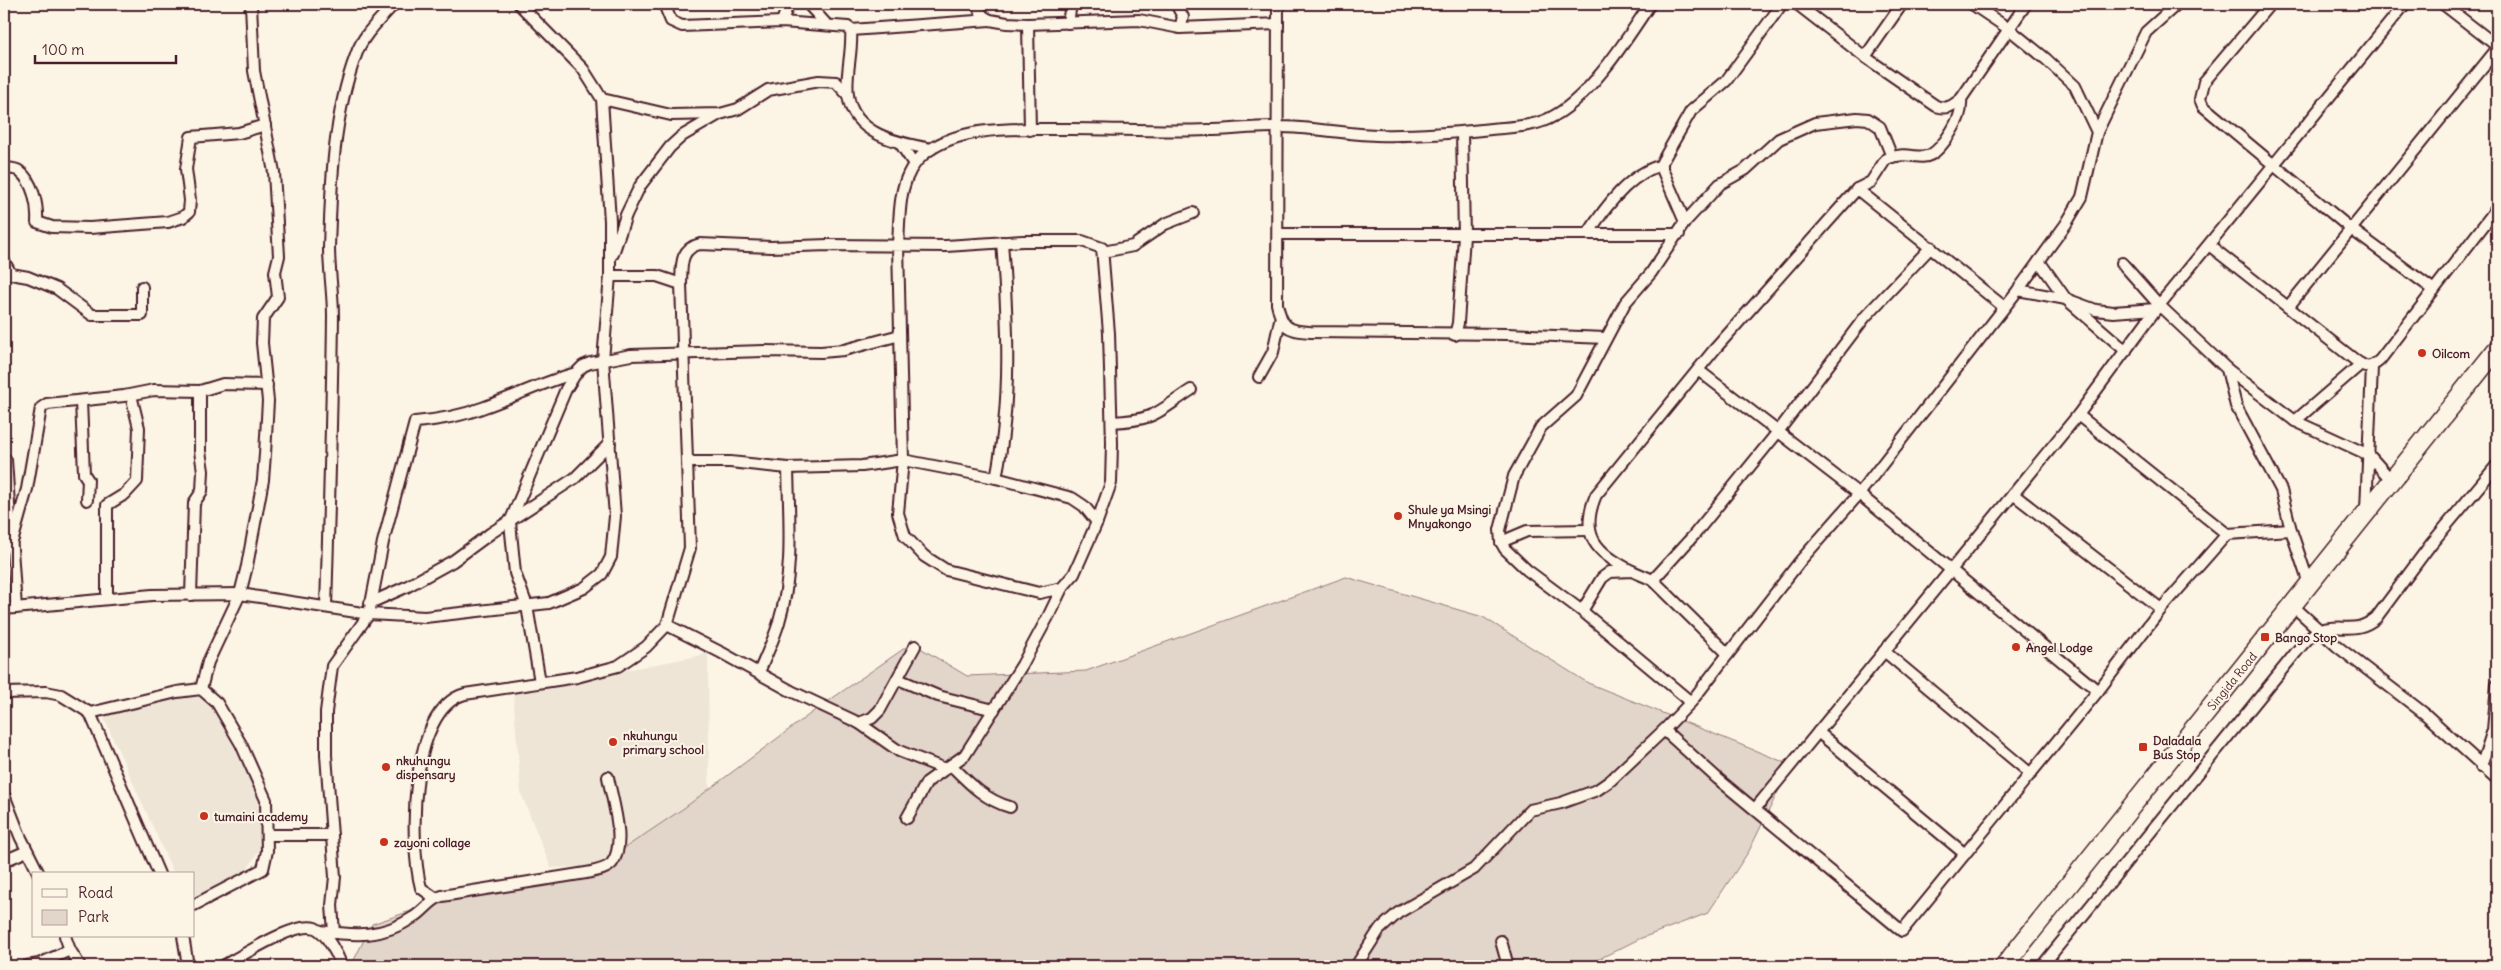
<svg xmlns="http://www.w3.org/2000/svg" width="2501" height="970" viewBox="0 0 2501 970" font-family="Delius,sans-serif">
<rect width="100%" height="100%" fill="#fcf5e5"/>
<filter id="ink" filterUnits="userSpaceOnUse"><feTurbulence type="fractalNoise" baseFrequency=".02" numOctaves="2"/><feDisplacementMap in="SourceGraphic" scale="10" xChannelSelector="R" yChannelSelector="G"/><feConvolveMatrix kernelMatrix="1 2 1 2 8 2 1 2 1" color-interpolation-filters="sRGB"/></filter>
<g filter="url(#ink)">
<g fill="#eee5d7">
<path d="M708,654L710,860L551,868L521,793L513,692Z"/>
<path d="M195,692L211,705L257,790L264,842L244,875L194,899V874H174L103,716Z"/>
</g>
<path fill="#e2d5ca" stroke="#967a7a" d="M1346,577L1483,617L1588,683L1791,765L1749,851L1708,913L1639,939L1585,966H351L372,924L482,887L586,874L684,808L814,711L912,643L967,676L1086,671Z"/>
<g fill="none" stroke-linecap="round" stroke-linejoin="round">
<defs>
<g id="minor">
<path d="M664,4L671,21L682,26L782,22L848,27L851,30C853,52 845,74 848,95C853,135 899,143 931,149"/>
<path d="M808,4L827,25"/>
<path d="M976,4L983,16L990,20L1007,23L1028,24L1139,20L1180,28L1278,24"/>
<path d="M1176,4L1183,17L1180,28"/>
<path d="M1278,4L1277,304C1282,327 1287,331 1310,332L1507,334L1606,338"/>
<path d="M1797,4L1865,57L1936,106C1947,110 1952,106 1961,99L2026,4"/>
<path d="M2270,4L2204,82L2200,99L2203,106L2351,229L2434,290"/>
<path d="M2443,4L2497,46"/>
<path d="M782,22L788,4"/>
<path d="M1068,23L1071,4"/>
<path d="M1028,24L1030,130"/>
<path d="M851,30L990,20"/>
<path d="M1865,57L1902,4"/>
<path d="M602,99L671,115L720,114L738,109L768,90L819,81L836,82L848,95"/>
<path d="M2097,132L2146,32L2177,4"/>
<path d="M900,143L914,164"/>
<path d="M4,167C8,169 15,168 19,171C33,181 38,205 37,222L52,227L90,228L168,222L183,217L189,212L190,200L186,169L191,137L239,133L265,125"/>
<path d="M1857,189L2004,307"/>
<path d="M1685,222L1662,169V162L1691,111L1726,81L1782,4"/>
<path d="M1278,234H1679"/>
<path d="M1588,234C1605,207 1630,173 1662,165"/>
<path d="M2209,245L2355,360C2365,368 2370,369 2380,360L2497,208"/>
<path d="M1103,252L1133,246L1165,224L1193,213"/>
<path d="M613,254L626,215L640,186L670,147L682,136L718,115"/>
<path d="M4,261L11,274L28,277L57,289L92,315H142V287"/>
<path d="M2039,261L2066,299L2126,351"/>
<path d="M2122,263L2160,306L2227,369L2236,406L2281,490L2291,530L2309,584"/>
<path d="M610,276H657L681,284"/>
<path d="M2018,290L2066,299L2096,310L2113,312L2156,309"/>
<path d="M2288,307L2497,49"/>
<path d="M1455,335L1458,323L1464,236L1462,132"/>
<path d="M2227,369L2295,421L2369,455L2392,481"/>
<path d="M1698,370L1859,494L2098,691"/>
<path d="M1259,377L1273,352L1280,320"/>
<path d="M81,401L84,474L88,480L87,500"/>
<path d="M2078,415L2227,534L2291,530"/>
<path d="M2295,421L2361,364"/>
<path d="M1112,422C1156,420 1156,413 1191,390"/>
<path d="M6,460L16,608"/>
<path d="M688,462H730L788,468L862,466L903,460L996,478L1072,498L1084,506L1097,522"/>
<path d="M996,478C1012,400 1008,322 1002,242"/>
<path d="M2013,494L2161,609"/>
<path d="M2366,510L2372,367"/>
<path d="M13,539L27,489L41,408L47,404L124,396L154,390L200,391"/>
<path d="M1501,542L1527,531L1589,530"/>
<path d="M1632,571C1596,553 1579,535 1596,495L1714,350L1857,189L1871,182L1886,159C1919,146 1924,175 1951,132C1958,120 1962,113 1961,99"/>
<path d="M1653,580L1694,535L1777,433L1865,317L1931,247"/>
<path d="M191,595L194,503L202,491L203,471L200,451V391L223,384L267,385"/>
<path d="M107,599V505L125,494L137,481L139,428L131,395"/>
<path d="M370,603L406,587L453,561L491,533L575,478L610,443"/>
<path d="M2292,605L2338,647L2425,714L2497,779"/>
<path d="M326,607C329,510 332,413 333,316C333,293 329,270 329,248C331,184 333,116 356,55C363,34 380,20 394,4"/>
<path d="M4,609L152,595L240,594L369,614L425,617L549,603L584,588L602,574L611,557L615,516L603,360L610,276V221L602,99L583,69L519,4"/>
<path d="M1582,611L1602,578L1610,572L1632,571L1653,580L1728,654"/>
<path d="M667,625L722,653L791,691L859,723L872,718L880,710L915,646"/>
<path d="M1884,651L2031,774"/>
<path d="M759,672C766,656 774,639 779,622C794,573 789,519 788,468"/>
<path d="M898,679L938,696L994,710"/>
<path d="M540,682L527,606L515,573L510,522L566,389L576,373L583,366L590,363L631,355L764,351L821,352L844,350L900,335"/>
<path d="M201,689L208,662L240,594L247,566L263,480L265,454L268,401L262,343L263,319L278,297L275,272L279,256L274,172L254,71L251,4"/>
<path d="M4,693L46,692L61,695L90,713L159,874"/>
<path d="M1691,702L1582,611L1527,570L1505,549L1501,542L1500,530L1514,476L1541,427L1576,396L1625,303L1651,273L1685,222L1720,184L1745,170L1779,139L1815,123L1857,118L1868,119L1880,127L1892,157"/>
<path d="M90,713L177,692L201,689L217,703L241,744L266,800L267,851L263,869L194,905"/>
<path d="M859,723L899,751L945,769"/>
<path d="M1664,730L1718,779L1902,931L2098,691L2161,609L2227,534"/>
<path d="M1818,732L1965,854"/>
<path d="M951,765C969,783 985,800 1010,807"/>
<path d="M2481,767L2493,730L2497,685"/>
<path d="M4,795L20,836L39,874"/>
<path d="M1755,809L2078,415L2156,309L2405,4"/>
<path d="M907,818L927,782L965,755L1022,665L1049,615L1062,588"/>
<path d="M267,835H332"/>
<path d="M4,861L27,851"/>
<path d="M435,898L421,888C409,843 409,709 465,694L577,677L618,666L646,647L667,625L690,548L681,284C682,266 679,249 700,244L771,247L828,245L946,246L1023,241H1082L1102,248L1109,333L1112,444L1111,483L1097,522L1074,574L1062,588L1039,593L946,570L924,556L905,536L898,513L903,460L898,245C900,214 897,176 924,154C963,123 1023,130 1070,129C1116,129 1162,132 1208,130C1231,130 1255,126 1279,127C1311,127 1344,134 1376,135C1414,136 1454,133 1491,129C1510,127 1531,127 1548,119C1587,102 1627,39 1650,4"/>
<path d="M320,931C356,936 382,938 414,917C424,911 431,899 442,896L586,873C595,871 606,870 612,863C627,843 612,800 608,777"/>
<path d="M334,933L332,905L335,877L326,755V712L332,666L369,614L383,542L415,422C437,420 461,416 482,408C514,397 543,382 576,373"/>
<path d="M65,936L70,950"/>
<path d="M183,936L188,966"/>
<path d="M1501,941L1508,966"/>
<path d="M27,966L39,964L70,950L80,966"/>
<path d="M223,966C242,956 295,921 315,928C326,932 338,956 342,966"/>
<path d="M1356,966L1379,930L1398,913L1474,869L1530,810L1561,803L1597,790L1610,781L1664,730L1691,702L1801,560L1859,494L2018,290L2066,224L2082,197L2097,132L2075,86L2046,59L2009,29L1972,4"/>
<path d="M2042,966L2302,645C2307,640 2313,632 2320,630C2342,623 2355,635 2376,618L2431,544L2497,465"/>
</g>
<path id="trunk" d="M2004,966L2497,349"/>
</defs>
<use href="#minor" stroke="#4a1f2b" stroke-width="14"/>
<use href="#trunk" stroke="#4a1f2b" stroke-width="21"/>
<use href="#minor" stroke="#fcf5e5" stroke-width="10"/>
<use href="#trunk" stroke="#fcf5e5" stroke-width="18"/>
</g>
</g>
<g fill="#c8321e" stroke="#fcf5e5" stroke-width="2">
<circle cx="2422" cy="353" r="5"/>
<circle cx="1398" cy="516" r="5"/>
<rect x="2260" y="632" width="10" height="10" rx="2.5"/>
<circle cx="2016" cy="647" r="5"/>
<circle cx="613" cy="742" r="5"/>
<rect x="2138" y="742" width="10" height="10" rx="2.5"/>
<circle cx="386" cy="767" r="5"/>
<circle cx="204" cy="816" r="5"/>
<circle cx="384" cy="842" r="5"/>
</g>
<g text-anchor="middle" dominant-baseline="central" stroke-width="4" stroke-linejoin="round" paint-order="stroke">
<g font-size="12" font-weight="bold" fill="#4a1f2b" stroke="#fcf5e5" text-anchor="start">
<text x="2432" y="353">Oilcom</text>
<text x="1408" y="509">Shule ya Msingi<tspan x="1408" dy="14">Mnyakongo</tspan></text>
<text x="2275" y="637">Bango Stop</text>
<text x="2026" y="647">Angel Lodge</text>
<text x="623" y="735">nkuhungu<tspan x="623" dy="14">primary school</tspan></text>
<text x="2153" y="740">Daladala<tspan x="2153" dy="14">Bus Stop</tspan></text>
<text x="396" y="760">nkuhungu<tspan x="396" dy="14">dispensary</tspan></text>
<text x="214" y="816">tumaini academy</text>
<text x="394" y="842">zayoni collage</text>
</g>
<g font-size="12" fill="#4a1f2b" stroke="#fcf5e5">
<text transform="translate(2232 681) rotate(-51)">Singida Road</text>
</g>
</g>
<rect width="2501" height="970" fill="none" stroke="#fcf5e5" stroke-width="20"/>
<rect x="10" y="10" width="2481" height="950" fill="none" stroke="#4a1f2b" stroke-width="2" filter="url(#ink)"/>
<rect x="32" y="872" width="162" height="65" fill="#fcf5e5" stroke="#b59f9b"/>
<rect x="42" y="889" width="25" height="8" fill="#fcf5e5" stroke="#b59f9b"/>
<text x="78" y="898" font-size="15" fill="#4a1f2b">Road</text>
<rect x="42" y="910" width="25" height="15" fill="#e2d5ca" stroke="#b59f9b"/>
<text x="78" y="922" font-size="15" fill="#4a1f2b">Park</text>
<path d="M35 55v8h141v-8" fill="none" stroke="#4a1f2b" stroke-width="2.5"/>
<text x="42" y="55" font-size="15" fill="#4a1f2b" stroke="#fcf5e5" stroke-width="4" paint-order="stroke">100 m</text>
</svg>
